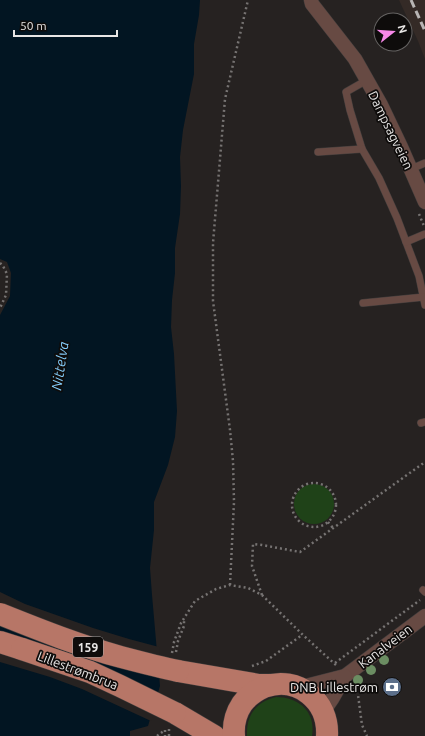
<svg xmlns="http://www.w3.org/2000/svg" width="425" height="736" viewBox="0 0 425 736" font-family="Ubuntu,sans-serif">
<rect width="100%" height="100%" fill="#262221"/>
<path fill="#342a26" d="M399,0H425V59L418,41Z"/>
<g fill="#1f4218">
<circle cx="314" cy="504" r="20"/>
<path d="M276,697C299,697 316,712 312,736H247C246,715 256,702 276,697Z"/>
</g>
<path fill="#021522" d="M0,0H200L199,15L194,44V74L183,130L180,157L181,186L180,214L175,248V273L172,300L171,327L174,354L177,411L175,437L168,465L154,502V530L150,568L152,595L160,686L148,726L130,731V736H0V315L10,296L11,273L7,262L0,259Z"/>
<g fill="#262221">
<path d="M0,592L25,604L93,628L129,639L159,647L162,677L0,624Z"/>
<path d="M0,631L18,636L118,673L160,694L151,721L82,689L50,677L0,662Z"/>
</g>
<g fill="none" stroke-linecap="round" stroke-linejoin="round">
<defs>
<g id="service">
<path d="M367,80L346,92L350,110L362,149L379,178L397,218L419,276L425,305"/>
<path d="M318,152L362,149"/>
<path d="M411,169L425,163"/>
<path d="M406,242L425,234"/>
<path d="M363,303L424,297"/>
<path d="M421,423L425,422"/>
<path d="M423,590L425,592"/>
</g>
<g id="minor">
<path d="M311,0L312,4L355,59L381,105L401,147L425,202"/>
<path d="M298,688L345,676L425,616"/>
<path d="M323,712L332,699L345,676"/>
</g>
<g id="trunk">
<path d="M0,642L22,649"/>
<path d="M178,671L259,685H270"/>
<path d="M175,713L214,736"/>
<path d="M234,736C233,724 236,713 242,704C248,696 255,691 264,687C298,675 329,701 327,736"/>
</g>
</defs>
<use href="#service" stroke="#413d3c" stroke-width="8"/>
<use href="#minor" stroke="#413d3c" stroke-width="15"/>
<use href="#trunk" stroke="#413d3c" stroke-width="23"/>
<g stroke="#767372" stroke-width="2.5" stroke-dasharray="2 3" stroke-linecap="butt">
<path d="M419,214L424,226"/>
<path d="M0,263L3,266L7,274L6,295L0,308"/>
<circle cx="314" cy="505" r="22"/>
<path d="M328,522L333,528"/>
<path d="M230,585L234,502L233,461L230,430L213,301V243L225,99L248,0"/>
<path d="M262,595L252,566L253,544L262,545L300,552L425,462"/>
<path d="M176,652L178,641L184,626V619"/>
<path d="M172,653L174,642L181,623L195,601L216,589L230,585L248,588L262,595L303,635L337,666"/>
<path d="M335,663L420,600"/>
<path d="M252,666L266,661L302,635"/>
<path d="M354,687L358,695L362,725L367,736"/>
<path d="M165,730V736"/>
<path d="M157,736L165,730"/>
<path d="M169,736V729"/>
</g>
<use href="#service" stroke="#674a43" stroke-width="7"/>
<use href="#minor" stroke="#674a43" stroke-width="14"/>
<use href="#trunk" stroke="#b77667" stroke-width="22"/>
<path stroke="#b7b4b3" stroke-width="3" stroke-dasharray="8 4" stroke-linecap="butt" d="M411,0L425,31"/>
<defs>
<g id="trunk-bridge">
<path d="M0,614C40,630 80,646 121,657C140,662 159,667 178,671"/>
<path d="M22,649L90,672L120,686L175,713"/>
</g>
</defs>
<use href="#trunk-bridge" stroke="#413d3c" stroke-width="23" stroke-linecap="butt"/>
<use href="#trunk-bridge" stroke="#b77667" stroke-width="22"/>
</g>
<g fill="#6b8d62">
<circle cx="384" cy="660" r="5"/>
<circle cx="371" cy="670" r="5"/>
<circle cx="358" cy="680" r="5"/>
</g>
<defs>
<symbol id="bank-disc" viewBox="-11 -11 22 22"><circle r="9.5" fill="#5c6f8a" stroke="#0e0c0b"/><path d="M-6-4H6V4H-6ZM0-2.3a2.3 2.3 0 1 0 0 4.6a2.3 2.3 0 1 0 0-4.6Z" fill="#fff"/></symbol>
</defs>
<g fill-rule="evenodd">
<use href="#bank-disc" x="381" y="676" width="22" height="22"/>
</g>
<g text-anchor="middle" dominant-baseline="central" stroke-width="3.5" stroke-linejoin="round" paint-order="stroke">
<rect fill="#0e0c0b" stroke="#a7a5a4" stroke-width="1" x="73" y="637" width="30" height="20" rx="3"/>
<g font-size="12" font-weight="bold" fill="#e8e6e5">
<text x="88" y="647">159</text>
</g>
<g font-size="13" fill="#e8e6e5" stroke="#0e0c0b">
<text transform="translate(391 130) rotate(64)">Dampsagveien</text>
<text transform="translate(385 646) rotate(-37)">Kanalveien</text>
<text transform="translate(78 670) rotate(21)">Lillestrømbrua</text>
</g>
<g font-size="13" fill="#e8e6e5" stroke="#0e0c0b" text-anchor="end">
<text x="378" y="687">DNB Lillestrøm</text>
</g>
<g font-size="14" font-style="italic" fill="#84cdfb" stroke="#0e0c0b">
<text transform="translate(60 366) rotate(-81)">Nittelva</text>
</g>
</g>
<g transform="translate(393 32) rotate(73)"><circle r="19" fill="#0e0c0b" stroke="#656362"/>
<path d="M0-3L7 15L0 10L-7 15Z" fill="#f888e9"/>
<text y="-6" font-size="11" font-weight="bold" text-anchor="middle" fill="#e8e6e5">N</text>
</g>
<path d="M14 30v6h103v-6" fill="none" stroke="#e8e6e5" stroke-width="2"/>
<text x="20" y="30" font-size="12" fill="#e8e6e5" stroke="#0e0c0b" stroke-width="3" paint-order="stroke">50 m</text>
</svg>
